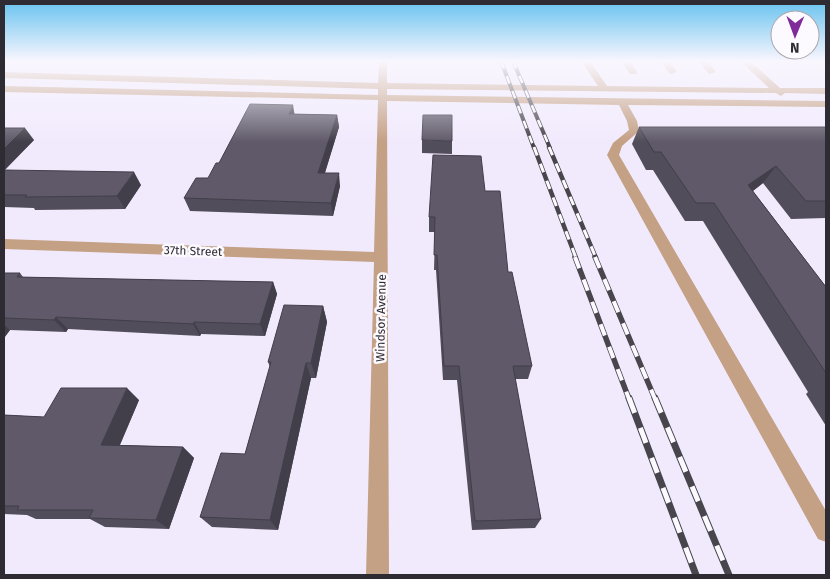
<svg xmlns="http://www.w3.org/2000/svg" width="830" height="579" viewBox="0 0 830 579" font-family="'Fira Sans',sans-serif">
<rect width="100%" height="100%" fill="#f1eafd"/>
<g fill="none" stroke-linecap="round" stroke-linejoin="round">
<g fill="#c4a084" fill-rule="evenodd">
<path d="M379,61H387V83L598,86L581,61H590L607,86L769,88L740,61H750L780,88H826V94L785,93L781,96L776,93L387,89V95L826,101V107L628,105L637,121L639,131L622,146L619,155L826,511V542L818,539L607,155L613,143L629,130L627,121L619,105L387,101L389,575H366L374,262L4,249V239L374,252L378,100L4,92V86L378,95V89L4,78V72L378,83Z"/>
<path d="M621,61H630L637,72L636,74H630Z"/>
<path d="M660,61H669L677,72L670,74Z"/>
<path d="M698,61H707L716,72L709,74Z"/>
</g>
<defs>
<g id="rail-far3">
<path d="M501,61L534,148"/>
<path d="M513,61L550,148"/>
</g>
<g id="rail-far2">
<path d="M534,147L576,258"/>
<path d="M549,147L596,258"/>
</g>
<g id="rail-far1">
<path d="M575,257L629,399"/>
<path d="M595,257L655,399"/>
</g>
<g id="rail">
<path d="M629,398L696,575"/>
<path d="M655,398L729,575"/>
</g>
</defs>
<use href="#rail-far3" stroke="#48454d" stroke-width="4"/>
<use href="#rail-far2" stroke="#48454d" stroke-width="4.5"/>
<use href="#rail-far1" stroke="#48454d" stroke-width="5.5"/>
<use href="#rail" stroke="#48454d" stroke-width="7"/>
<use href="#rail-far3" stroke="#fcfafe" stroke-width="2.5" stroke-dasharray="8" stroke-linecap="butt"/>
<use href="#rail-far2" stroke="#fcfafe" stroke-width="3" stroke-dasharray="9" stroke-linecap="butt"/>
<use href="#rail-far1" stroke="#fcfafe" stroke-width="4" stroke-dasharray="12" stroke-linecap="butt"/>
<use href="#rail" stroke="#fcfafe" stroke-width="5" stroke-dasharray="16" stroke-linecap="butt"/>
</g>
<g fill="#524d5a">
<path d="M295,114L337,115L339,127L325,173L340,186L333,216L190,211L184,198L208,178Z"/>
<path d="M639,127H826V218L791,219L763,183L753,191L826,287V426L806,394L808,392L703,221H685L653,170H646L632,144Z"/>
<path d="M4,128L34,140L5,170L141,185L125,209L35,210L34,208L4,207Z"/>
<path d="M422,140L452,141V154L422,153Z"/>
<path d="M485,191L508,272L532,366L528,379H515L541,519L535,528L472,530L457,380H443L436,270H434L435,232H429V217Z"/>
<path d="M4,273H20L23,277L273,282L277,294L265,336L201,334L200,336L68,329L66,332L10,330L4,338Z"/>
<path d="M323,306L327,322L316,378H311L278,530L212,527L200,517L245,454L270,367L268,362Z"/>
<path d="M139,400L120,445L183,447L194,458L169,529L105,527L90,519H36L27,515L4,514V415L44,417Z"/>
</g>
<g fill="#423e4a">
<path d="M293,105L295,117L289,114Z"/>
<path d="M337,115L339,127L321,185L318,173Z"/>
<path d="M25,128L34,140L4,170V149Z"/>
<path d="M776,166L763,183L737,203L748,185Z"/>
<path d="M134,172L141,185L125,209L117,196Z"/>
<path d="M339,173L340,186L333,216L331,203Z"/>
<path d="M273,282L277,294L265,336L260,324Z"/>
<path d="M323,306L327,322L316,378L311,363Z"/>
<path d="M56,317L68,329L66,332L54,320Z"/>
<path d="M194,322L201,334L200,336L193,324Z"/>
<path d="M4,325L10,330L4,338Z"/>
<path d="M306,363L311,378L278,530L270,520Z"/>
<path d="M127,388L139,400L115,456L101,445Z"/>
<path d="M183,447L194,458L169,529L156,520Z"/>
</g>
<g fill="#5f5969" stroke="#423e4a">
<path d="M250,104L293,105L289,114L337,115L318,173H339L331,203L184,198L196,178H208L216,163H219Z"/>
<path d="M423,115H452V141L422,140Z"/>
<path d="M639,127H826V201H806L776,166L748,185L826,287V373L714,203H696L661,152H654Z"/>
<path d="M4,128H25L4,149Z"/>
<path d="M433,155L481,156L485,191H500L508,272H512L532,366H513L541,519L475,521L459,366H444L437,255H434L435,217H429Z"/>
<path d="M4,170L134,172L117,196L25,197L27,195H4Z"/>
<path d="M4,273H20L17,277L273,282L260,324L194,322L193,324L56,317L54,320L4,318Z"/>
<path d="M284,305L323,306L311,363H306L270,520L200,517L221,453L245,454L271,362H268Z"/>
<path d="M61,388H127L101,445L183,447L156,520L89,518L93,510H17L19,506H4V415L44,417Z"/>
</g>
<linearGradient id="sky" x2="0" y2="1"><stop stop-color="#67c2ef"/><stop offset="0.43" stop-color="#f9f6fe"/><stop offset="1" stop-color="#f9f6fe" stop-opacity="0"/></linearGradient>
<rect width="830" height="142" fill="url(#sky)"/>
<g text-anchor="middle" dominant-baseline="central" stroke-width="5" stroke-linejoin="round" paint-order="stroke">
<g font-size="12" fill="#2e2b32" stroke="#fcfafe">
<text transform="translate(193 251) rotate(2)">37th Street</text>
<text transform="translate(381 318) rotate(-89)">Windsor Avenue</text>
</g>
</g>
<rect width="830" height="579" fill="none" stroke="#2e2b32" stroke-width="10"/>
<g transform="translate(795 35) rotate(181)"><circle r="24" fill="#fcfafe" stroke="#aaa7ac"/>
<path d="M0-4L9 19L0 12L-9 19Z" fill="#7f2b99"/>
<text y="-8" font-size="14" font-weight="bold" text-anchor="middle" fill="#2e2b32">N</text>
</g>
</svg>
